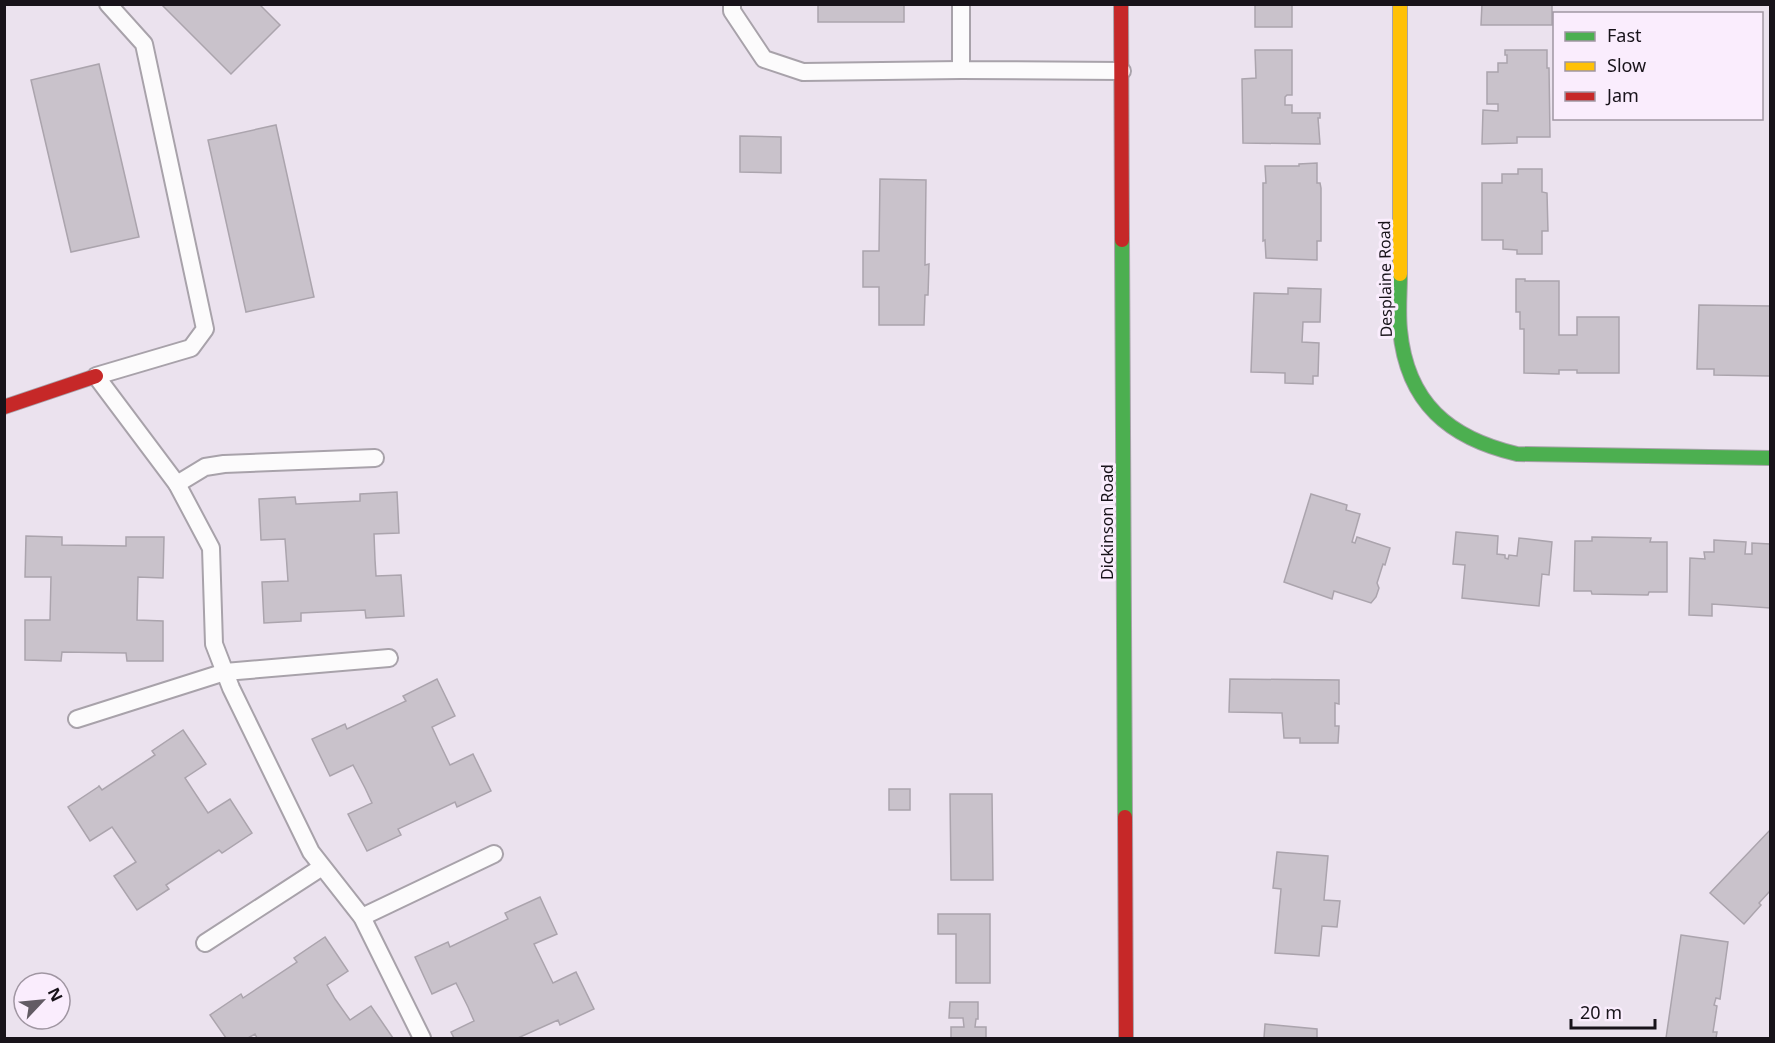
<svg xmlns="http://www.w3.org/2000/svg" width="1775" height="1043" viewBox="0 0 1775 1043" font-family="'Noto Sans',sans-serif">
<rect width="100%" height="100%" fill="#ebe2ee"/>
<g fill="#c9c2cb" stroke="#aba4ad" stroke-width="1.5">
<path d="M161,4H259L280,25L231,74Z"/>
<rect x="818" y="4" width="86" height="18"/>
<rect x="1255" y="4" width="37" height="23"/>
<path d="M1482,4H1552V25H1481Z"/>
<path d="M1255,50H1292V95H1287L1285,97V105H1292V113H1320V118H1318L1320,144L1243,143L1242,79L1256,78Z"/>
<path d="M1505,50H1547V68H1549L1550,137H1517V143L1482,144L1483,110L1498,111V104H1487V72H1498V63H1507V55H1505Z"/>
<path d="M99,64L139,237L71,252L31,80Z"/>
<path d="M276,125L314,297L246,312L208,140Z"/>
<path d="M740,136L781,137V173L740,172Z"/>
<path d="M1317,163V183H1320L1321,188V241H1317V260L1266,258L1265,240L1263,241V183H1266L1265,166H1299V164Z"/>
<path d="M1518,169H1542V192L1547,193L1548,231H1542V254H1517V250L1503,249V240H1482V183H1502V174H1518Z"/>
<path d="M880,179L926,180L925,265L929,264L928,295H925L924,325H879V287H863V251H879Z"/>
<path d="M1516,279H1525V281H1559V335H1577V317H1619V373H1577V370H1559V374L1524,373V329H1520V312H1516Z"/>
<path d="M1288,288L1321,289L1320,322H1303L1302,342L1319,343L1318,376H1313V384L1285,383V373L1251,372L1254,293L1288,294Z"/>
<path d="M1699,305L1770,306V376L1714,375V369H1697Z"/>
<path d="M397,492L399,533L374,534L375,560L376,576L401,575L404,616L366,618L365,610L301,613V621L264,623L262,582L288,581L285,539L261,540L259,499L295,497L296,504L360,501V494Z"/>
<path d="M1311,494L1347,505L1346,510L1360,514L1352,542L1355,543L1357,537L1390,548L1385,565L1383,564L1377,583L1379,588L1376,597L1371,603L1334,591L1332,599L1284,582Z"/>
<path d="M1456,532L1498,536L1497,554L1505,555V558L1508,559L1509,555L1517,556L1519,538L1552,542L1549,575L1542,574L1539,606L1462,598L1465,565L1453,564Z"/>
<path d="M26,536L62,537V545L126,546V537H164L163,578L138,577L137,620L163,621V661H127L126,653L62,652L61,661L25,660V620H50L51,577H25Z"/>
<path d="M1592,537L1651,538L1650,542H1667V592H1649L1648,595L1592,594L1591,591H1574L1575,541H1592Z"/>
<path d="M1714,540L1746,542L1745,554H1752V543L1770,544V608L1712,604V616L1689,615L1690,558L1705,559L1704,552H1714Z"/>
<path d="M437,679L455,716L432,727L438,740L450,765L473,754L491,791L457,807L455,802L398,829L401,835L367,851L348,814L372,803L365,788L353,765L330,776L312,739L345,724L347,729L406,701L403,696Z"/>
<path d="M1230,679L1339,680V704L1335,703V726H1339L1338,743H1300V738H1284L1282,713L1229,712Z"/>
<path d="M183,730L206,764L185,778L208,813L230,799L252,833L222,853L219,850L166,885L169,889L137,910L114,876L136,862L121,840L112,827L90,841L68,807L98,787L99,786L102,790L155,755L152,751Z"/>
<rect x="889" y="789" width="21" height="21"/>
<path d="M950,794H992L993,880H951Z"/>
<path d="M1770,830V891L1759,903L1761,905L1744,924L1710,893Z"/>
<path d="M1277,852L1328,856L1324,900L1340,901L1337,927L1322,926L1319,956L1275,953L1281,889L1273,888Z"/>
<path d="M540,897L557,934L534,944L553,983L576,972L594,1009L560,1025L558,1020L518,1038H454L451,1032L474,1021L468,1007L456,983L432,994L415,957L448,942L450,947L508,919L505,913Z"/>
<path d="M938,914H990V983H956V934H938Z"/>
<path d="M1681,935L1728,942L1720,999L1716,998L1714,1005L1717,1006L1713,1032H1717L1716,1038H1666Z"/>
<path d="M325,937L348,971L327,985L335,999L350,1020L371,1006L393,1038H257L255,1034L248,1038H226L210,1015L241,994L243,998L297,962L294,958Z"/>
<path d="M950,1002H978V1019H976L975,1027H986V1038H951V1027H964L963,1018H949Z"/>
<path d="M1265,1024L1317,1029V1038H1264Z"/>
</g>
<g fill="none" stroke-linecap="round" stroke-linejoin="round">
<defs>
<g id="lane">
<path d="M108,4L144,44L205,329L191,348L96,376L177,484L211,548L214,644L231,688L311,852L362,917L422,1038"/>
<path d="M732,4V11L764,59L803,72L961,70"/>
<path d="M961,4V70L1122,71"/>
<path d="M177,484L205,467L224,464L375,458"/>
<path d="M77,719L225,672L389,658"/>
<path d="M362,917L494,854"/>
<path d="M205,943L322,867"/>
</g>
<g id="fast">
<path d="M1122,240L1125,817"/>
<path d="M1400,274C1400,292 1398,311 1400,330C1407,403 1449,438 1517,454L1770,458"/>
</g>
<path id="slow" d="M1400,4V274"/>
<g id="jam">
<path d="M1121,4L1122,240"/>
<path d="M4,407L96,376"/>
<path d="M1125,817L1126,1038"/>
</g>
</defs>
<use href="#lane" stroke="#a8a2aa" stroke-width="20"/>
<use href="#fast" stroke="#a8a2aa" stroke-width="16"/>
<use href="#slow" stroke="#a8a2aa" stroke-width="16"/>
<use href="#jam" stroke="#a8a2aa" stroke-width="16"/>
<use href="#lane" stroke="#fcfbfc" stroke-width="16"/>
<use href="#fast" stroke="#4caf50" stroke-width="14"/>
<use href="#slow" stroke="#ffc107" stroke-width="14"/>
<use href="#jam" stroke="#c62828" stroke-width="14"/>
</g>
<g text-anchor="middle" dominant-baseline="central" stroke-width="6" stroke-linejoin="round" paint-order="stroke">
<g font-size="16" fill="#18131a" stroke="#faedfd">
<text transform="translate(1385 279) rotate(-91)">Desplaine Road</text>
<text transform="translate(1107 522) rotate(-90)">Dickinson Road</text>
</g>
</g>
<rect width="1775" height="1043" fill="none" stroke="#18131a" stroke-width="12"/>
<rect x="1553" y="12" width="210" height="108" fill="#faedfd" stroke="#a096a2" stroke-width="1.5"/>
<rect x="1565" y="32" width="30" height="9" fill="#4caf50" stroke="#a096a2" stroke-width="1.5"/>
<text x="1607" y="42" font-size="18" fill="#18131a">Fast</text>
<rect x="1565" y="62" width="30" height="9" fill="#ffc107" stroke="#a096a2" stroke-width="1.5"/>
<text x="1607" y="72" font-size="18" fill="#18131a">Slow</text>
<rect x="1565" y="92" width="30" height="9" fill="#c62828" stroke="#a096a2" stroke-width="1.5"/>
<text x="1607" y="102" font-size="18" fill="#18131a">Jam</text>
<g transform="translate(42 1001) rotate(64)"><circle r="28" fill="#faedfd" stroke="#a096a2" stroke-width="1.5"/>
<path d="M0-4.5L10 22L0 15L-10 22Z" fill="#625b64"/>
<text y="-9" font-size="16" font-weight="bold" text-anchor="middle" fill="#18131a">N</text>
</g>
<path d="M1571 1019v9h84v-9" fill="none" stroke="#18131a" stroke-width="3"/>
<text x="1580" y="1019" font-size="18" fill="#18131a" stroke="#faedfd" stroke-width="4.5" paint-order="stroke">20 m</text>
</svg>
